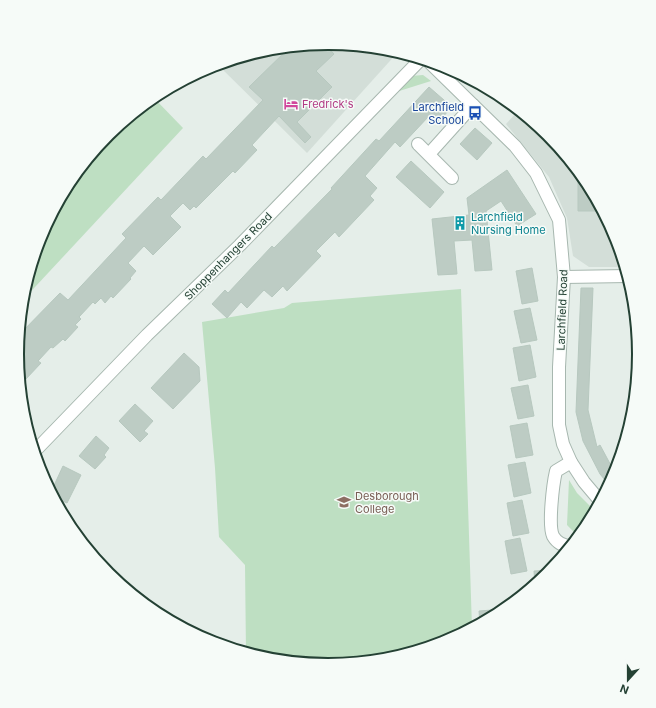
<svg xmlns="http://www.w3.org/2000/svg" width="656" height="708" viewBox="0 0 656 708" font-family="Inter,sans-serif">
<rect width="100%" height="100%" fill="#e5eee9"/>
<g fill="#d3ded8">
<path d="M328,43L389,49L398,52L307,153L217,64L268,49Z"/>
<path d="M519,110L548,134L587,181L615,235L625,267H589L573,256L567,218L549,177L506,124Z"/>
</g>
<g fill="#bedfc2">
<path d="M423,75L431,81L396,92L411,76Z"/>
<path d="M153,97L183,128L22,301L23,293L41,235L70,181L108,134Z"/>
<path d="M461,289L472,628C404,664 321,675 246,653L245,565L219,537L215,468L202,322L284,308L292,303Z"/>
<path d="M569,480L577,493L595,511L583,532H574L567,525Z"/>
</g>
<g fill="#bdccc4" stroke="#b7c8bf">
<path d="M324,43L334,54L316,71L332,87L297,122L311,137L305,143L279,116L252,145L257,150L235,173L233,171L196,208L194,206L190,210L183,203L170,216L181,227L153,255L144,246L128,263L136,271L130,278L131,279L113,298L111,296L105,303L101,298L95,304L93,302L79,317L81,319L75,325L78,327L65,341L63,339L53,348L51,347L38,361L41,363L25,380L19,375L17,354L19,335L60,293L68,300L126,238L122,234L158,197L161,200L203,156L206,159L263,100L249,87L290,47Z"/>
<path d="M429,87L452,107L437,123L429,116L400,147L395,142L365,176L377,188L370,196L374,200L339,237L335,232L316,251L321,256L287,291L283,286L272,297L264,290L247,308L241,302L227,318L212,304L225,290L228,293L272,246L274,248L332,189L331,188L376,139L379,141Z"/>
<path d="M475,128L492,143L477,160L460,144Z"/>
<path d="M411,161L444,192L430,208L396,177Z"/>
<path d="M507,170L536,214L517,226L501,201L486,211L492,270L475,271L472,240L454,241L457,274L438,275L432,219L469,215L467,198Z"/>
<path d="M578,171L587,181L603,211H578Z"/>
<path d="M532,268L538,301L522,304L516,271Z"/>
<path d="M581,288H593L588,410L597,447L600,445L615,473L609,485L600,474L583,441L576,412Z"/>
<path d="M530,308L537,340L521,343L514,311Z"/>
<path d="M530,345L536,377L519,381L513,348Z"/>
<path d="M184,353L199,367L200,381L173,409L151,388Z"/>
<path d="M528,385L534,416L518,419L511,388Z"/>
<path d="M135,404L153,421L144,431L148,434L140,442L119,421Z"/>
<path d="M527,423L533,455L516,458L510,426Z"/>
<path d="M96,436L109,448L104,455L106,457L95,469L79,456Z"/>
<path d="M525,462L531,493L514,497L508,465Z"/>
<path d="M63,466L81,475L67,503L53,497L51,492Z"/>
<path d="M522,500L529,533L513,536L507,503Z"/>
<path d="M520,538L527,571L511,574L505,541Z"/>
<path d="M551,570L548,574L535,585L534,571Z"/>
<path d="M505,609L501,613L480,624L479,611Z"/>
</g>
<g fill="none" stroke-linecap="round" stroke-linejoin="round">
<defs>
<g id="minor">
<path d="M428,61L515,146L536,173L559,220L564,277L559,367V425L563,444L571,462L584,482L600,501"/>
<path d="M418,144L452,178"/>
<path d="M429,154L473,105"/>
<path d="M564,277L628,276"/>
<path d="M571,462L556,471C553,484 548,525 553,536C557,543 563,546 571,546"/>
</g>
<path id="tertiary" d="M34,452L147,335L240,245L421,59"/>
</defs>
<use href="#minor" stroke="#a7b7af" stroke-width="14"/>
<use href="#tertiary" stroke="#a7b7af" stroke-width="14"/>
<use href="#minor" stroke="#fff" stroke-width="12"/>
<use href="#tertiary" stroke="#fff" stroke-width="12"/>
</g>
<defs>
<symbol id="hotel-bare" viewBox="-9 -9 18 18"><path d="M-6-4.5h1.5V1H6V5H4.5V3h-9V5H-6ZM-4 0a1.8 1.8 0 1 1 3.6 0ZM.5 0V-2.5h3Q6-2.5 6 0Z" fill="#d1479c" stroke="#f6fbf8" stroke-width="2.5" paint-order="stroke"/></symbol>
<symbol id="bus-bare" viewBox="-9 -9 18 18"><path d="M-5-6H5V4H4V6H2V4H-2V6H-4V4H-5ZM-3.5-4V0h7V-4ZM-3.5 1.2v1.5H-2V1.2ZM2 1.2v1.5H3.5V1.2Z" fill="#1a4fb4" stroke="#f6fbf8" stroke-width="2.5" paint-order="stroke"/></symbol>
<symbol id="building-bare" viewBox="-9 -9 18 18"><path d="M-4-6H4V6H1V3H-1V6H-4ZM-2.5-4.3h1.7v1.8h-1.7ZM.8-4.3h1.7v1.8H.8ZM-2.5-1h1.7V.8h-1.7ZM.8-1h1.7V.8H.8Z" fill="#0f9aa8" stroke="#f6fbf8" stroke-width="2.5" paint-order="stroke"/></symbol>
<symbol id="school-bare" viewBox="-9 -9 18 18"><path d="M0-5L7-2L0 1L-7-2ZM-4 1L0 2.5L4 1V4Q0 6-4 4Z" fill="#8d6e63" stroke="#f6fbf8" stroke-width="2.5" paint-order="stroke"/></symbol>
</defs>
<g fill-rule="evenodd">
<use href="#hotel-bare" x="281" y="94" width="20" height="20"/>
<use href="#bus-bare" x="465" y="103" width="20" height="20"/>
<use href="#building-bare" x="450" y="213" width="20" height="20"/>
<use href="#school-bare" x="334" y="492" width="20" height="20"/>
</g>
<g text-anchor="middle" dominant-baseline="central" stroke-width="3" stroke-linejoin="round" paint-order="stroke">
<g font-size="11" fill="#b23c85" stroke="#f6fbf8" text-anchor="start">
<text x="302" y="104">Fredrick's</text>
</g>
<g font-size="11" fill="#164399" stroke="#f6fbf8" text-anchor="end">
<text x="464" y="107">Larchfield<tspan x="464" dy="13">School</tspan></text>
</g>
<g font-size="11" fill="#0d838f" stroke="#f6fbf8" text-anchor="start">
<text x="471" y="217">Larchfield<tspan x="471" dy="13">Nursing Home</tspan></text>
</g>
<g font-size="11" fill="#244134" stroke="#f6fbf8">
<text transform="translate(228 256) rotate(-45)">Shoppenhangers Road</text>
<text transform="translate(562 310) rotate(-88)">Larchfield Road</text>
</g>
<g font-size="11" fill="#785e54" stroke="#f6fbf8" text-anchor="start">
<text x="355" y="496">Desborough<tspan x="355" dy="13">College</tspan></text>
</g>
</g>
<path d="M0 0H656V708H0ZM24 354a304 304 0 1 1 608 0a304 304 0 1 1-608 0Z" fill="#f6fbf8" fill-rule="evenodd"/>
<path fill="none" stroke="#244134" stroke-width="2" d="M24 354a304 304 0 1 1 608 0a304 304 0 1 1-608 0Z"/>
<g transform="translate(628 680) rotate(201)" stroke="#f6fbf8" stroke-width="3" paint-order="stroke">
<path d="M0-3L7 15L0 10L-7 15Z" fill="#244134"/>
<text y="-6" font-size="11" font-weight="bold" text-anchor="middle" fill="#244134">N</text>
</g>
</svg>
